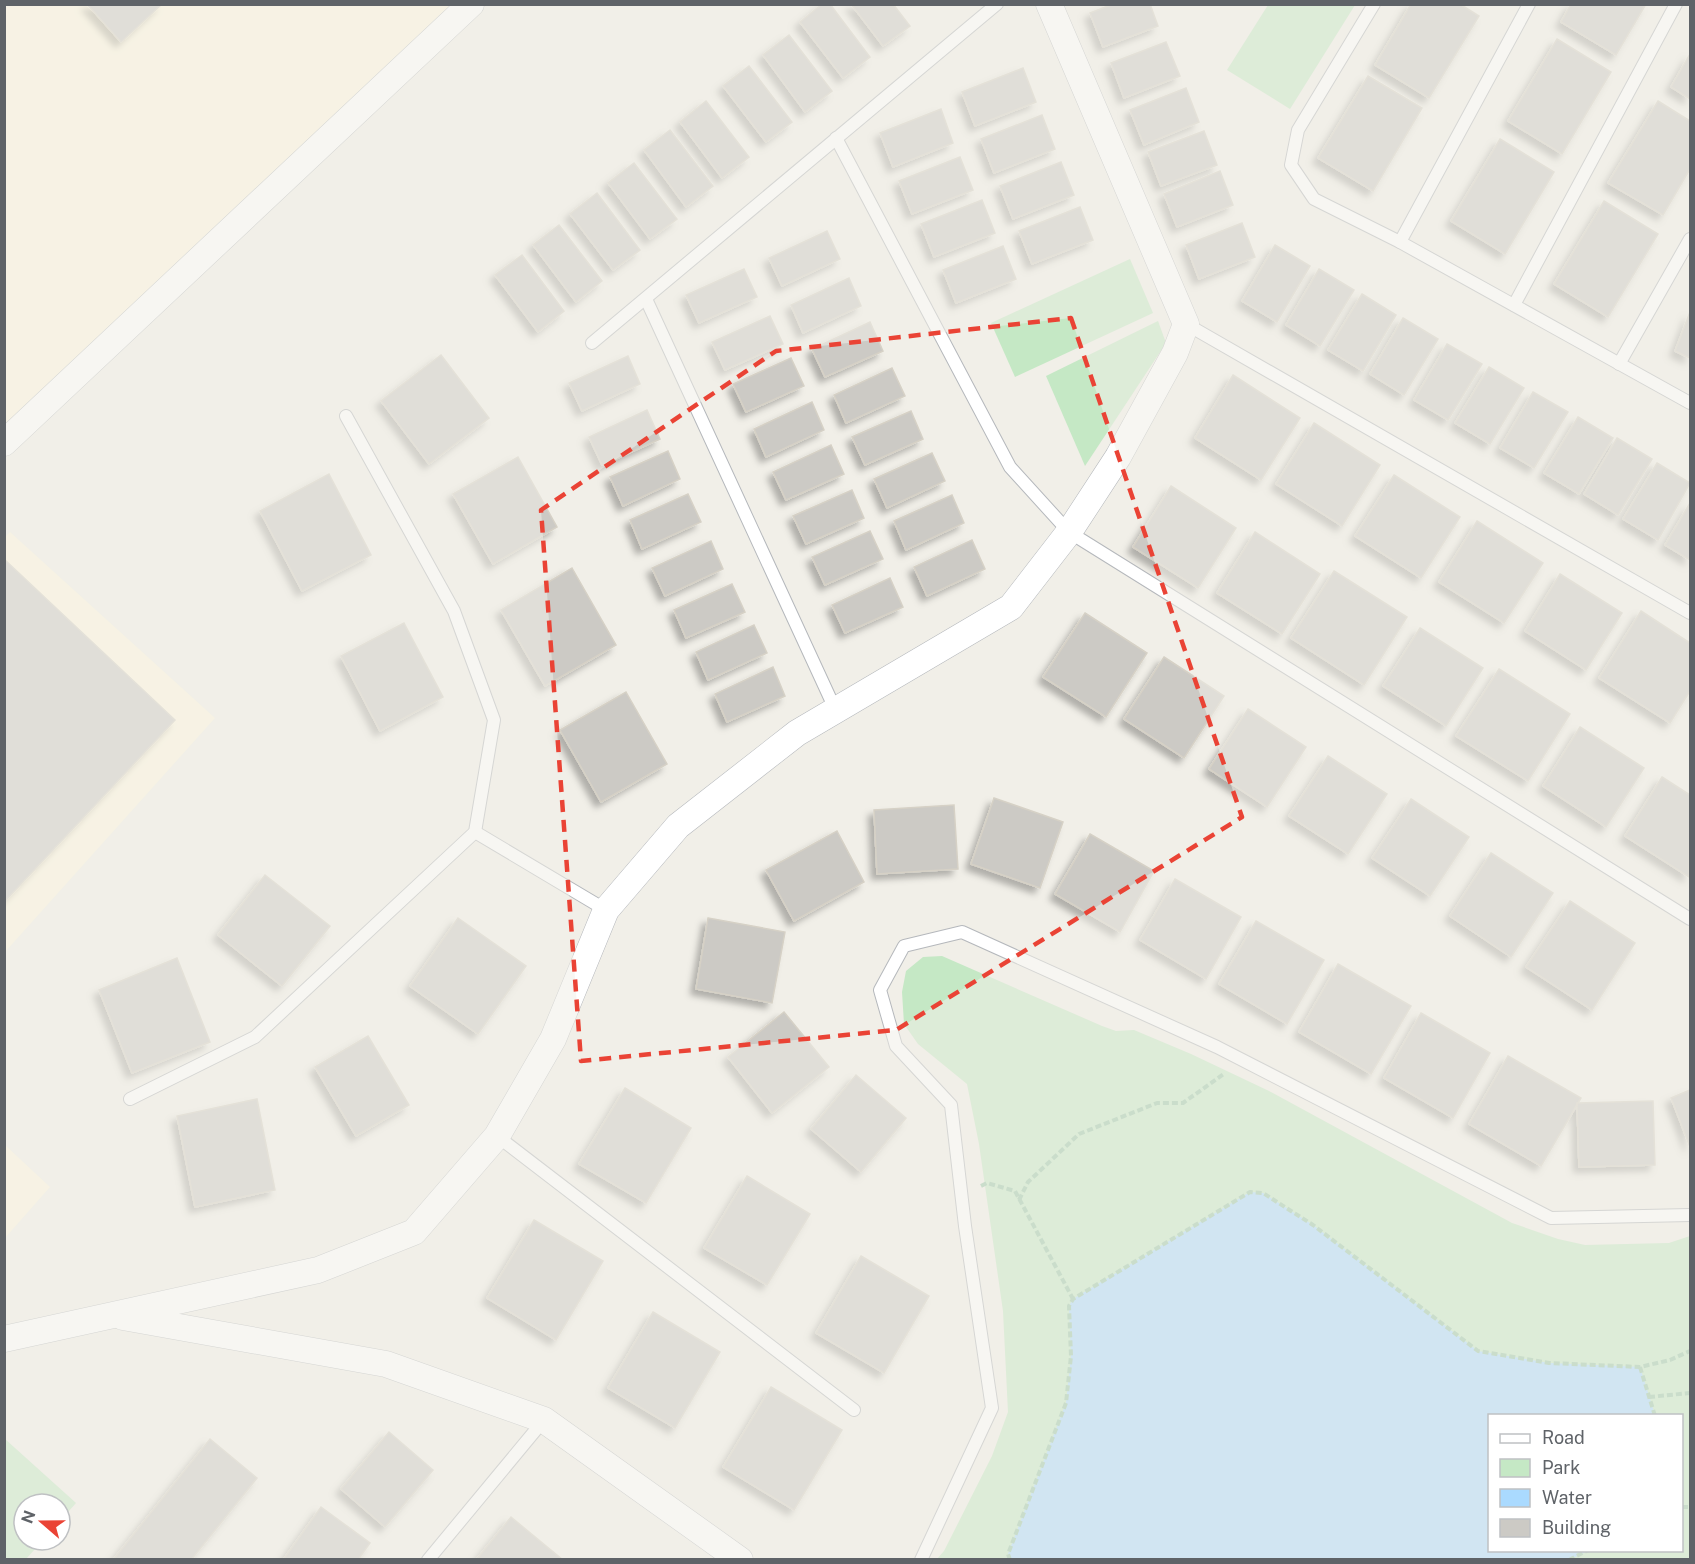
<svg xmlns="http://www.w3.org/2000/svg" width="1695" height="1564" viewBox="0 0 1695 1564" font-family="'Public Sans',sans-serif">
<defs>
<filter id="shadow"><feDropShadow dx="-5.5" dy="5.5" stdDeviation="3" flood-color="#0004"/></filter>
</defs>
<rect width="100%" height="100%" fill="#f1efe8"/>
<g fill="#fef7e0">
<path d="M5,5H471L5,443Z"/>
<path d="M10,532L215,718L5,952L4,538Z"/>
<path d="M5,1145L50,1187L5,1238Z"/>
</g>
<g fill="#c5e8c5" fill-rule="evenodd">
<path d="M1268,5H1355L1290,109L1227,70Z"/>
<path d="M1130,259L1153,313L1015,377L991,323Z"/>
<path d="M1158,321L1166,343L1085,466L1046,376Z"/>
<path d="M942,956L1102,1026L1116,1031L1134,1030L1191,1054L1269,1091L1512,1223L1558,1239L1585,1245L1669,1243L1690,1236V1559H937L944,1551L992,1456L1008,1412L1003,1311L979,1144L967,1084L918,1044L904,1024L902,992L906,971L923,957ZM1490,1416H1682V1550H1490Z"/>
<path d="M5,1439L76,1503L60,1521V1504H24V1540H43L26,1559H5Z"/>
</g>
<path fill="#aadaff" d="M1250,1192L1263,1193L1313,1225L1478,1351L1549,1363L1640,1367L1655,1415L1490,1416V1550L1588,1551L1569,1560L1010,1559L1008,1554L1066,1403L1071,1356L1069,1306L1073,1299Z"/>
<g fill="#cccac5" stroke="#d6d1c6" stroke-width="1.5" filter="url(#shadow)">
<path d="M87,4H162L121,42Z"/>
<path d="M822,4H830L870,57L843,78L800,22Z"/>
<path d="M851,4H893L910,26L883,46Z"/>
<path d="M1113,4H1150L1158,26L1103,47L1090,13Z"/>
<path d="M1411,4H1460L1479,16L1429,98L1375,65Z"/>
<path d="M1571,4H1646L1616,55L1561,22Z"/>
<path d="M789,35L832,91L805,112L763,55Z"/>
<path d="M1557,39L1611,72L1562,154L1508,121Z"/>
<path d="M1166,42L1180,76L1124,98L1111,63Z"/>
<path d="M1690,54V99L1671,87Z"/>
<path d="M749,66L792,122L766,142L723,86Z"/>
<path d="M1023,68L1036,102L975,126L962,92Z"/>
<path d="M1368,76L1422,108L1373,191L1318,158Z"/>
<path d="M1186,88L1199,122L1144,145L1130,110Z"/>
<path d="M706,101L749,157L722,178L680,122Z"/>
<path d="M1658,101L1690,121V169L1663,215L1608,183Z"/>
<path d="M941,109L953,143L893,167L880,133Z"/>
<path d="M1042,115L1055,149L994,173L981,139Z"/>
<path d="M670,130L713,186L686,207L644,150Z"/>
<path d="M1204,131L1217,165L1161,186L1148,152Z"/>
<path d="M1500,139L1554,172L1505,254L1451,221Z"/>
<path d="M960,157L973,190L912,214L899,181Z"/>
<path d="M1061,162L1074,195L1013,219L1000,186Z"/>
<path d="M634,163L677,219L650,239L608,183Z"/>
<path d="M1220,171L1233,205L1177,227L1164,194Z"/>
<path d="M597,193L640,250L613,270L570,214Z"/>
<path d="M982,200L995,233L934,257L921,224Z"/>
<path d="M1604,201L1658,234L1608,317L1554,284Z"/>
<path d="M1080,207L1093,240L1032,264L1019,231Z"/>
<path d="M1242,223L1255,257L1199,279L1186,245Z"/>
<path d="M559,225L602,281L576,302L533,245Z"/>
<path d="M827,231L840,259L782,286L769,258Z"/>
<path d="M1275,245L1310,266L1277,322L1242,301Z"/>
<path d="M1003,246L1016,279L956,303L943,270Z"/>
<path d="M522,255L564,311L538,332L495,275Z"/>
<path d="M744,269L757,297L699,323L686,295Z"/>
<path d="M1319,269L1354,290L1320,346L1286,325Z"/>
<path d="M849,278L861,306L803,333L791,305Z"/>
<path d="M1362,294L1396,315L1363,371L1328,350Z"/>
<path d="M1690,312V358L1675,351Z"/>
<path d="M770,316L783,344L725,370L712,342Z"/>
<path d="M1403,318L1438,339L1404,395L1370,374Z"/>
<path d="M870,322L883,351L825,377L812,349Z"/>
<path d="M1447,344L1482,364L1448,420L1414,400Z"/>
<path d="M441,355L489,418L429,464L381,401Z"/>
<path d="M628,356L640,384L582,411L569,383Z"/>
<path d="M791,358L804,386L746,412L733,384Z"/>
<path d="M1489,367L1524,388L1490,444L1455,423Z"/>
<path d="M892,368L905,396L846,423L834,395Z"/>
<path d="M1233,375L1300,418L1261,480L1195,438Z"/>
<path d="M1533,392L1568,412L1534,468L1500,448Z"/>
<path d="M812,402L824,430L766,457L754,429Z"/>
<path d="M647,410L660,439L602,465L589,437Z"/>
<path d="M911,411L923,439L865,465L852,437Z"/>
<path d="M1578,417L1613,438L1579,494L1544,473Z"/>
<path d="M1314,423L1380,465L1342,526L1276,484Z"/>
<path d="M1617,438L1652,459L1618,515L1584,494Z"/>
<path d="M831,445L844,474L786,500L773,472Z"/>
<path d="M668,451L680,479L623,506L610,477Z"/>
<path d="M932,453L945,481L887,508L874,479Z"/>
<path d="M518,457L557,527L493,564L453,494Z"/>
<path d="M1657,463L1690,483L1658,540L1623,519Z"/>
<path d="M329,474L371,555L302,591L260,511Z"/>
<path d="M1394,475L1460,517L1421,578L1355,536Z"/>
<path d="M1171,486L1236,528L1198,588L1133,547Z"/>
<path d="M852,490L864,518L806,544L793,516Z"/>
<path d="M688,494L701,522L642,549L630,520Z"/>
<path d="M952,495L964,523L906,550L894,521Z"/>
<path d="M1690,503V560L1665,545Z"/>
<path d="M1477,521L1543,563L1504,623L1439,582Z"/>
<path d="M870,531L883,559L825,585L812,557Z"/>
<path d="M1255,532L1320,574L1282,634L1217,593Z"/>
<path d="M972,540L985,569L927,596L914,567Z"/>
<path d="M711,541L723,569L665,596L652,568Z"/>
<path d="M4,559L175,720L4,902Z"/>
<path d="M572,568L616,645L545,686L501,610Z"/>
<path d="M1334,571L1407,617L1364,685L1291,638Z"/>
<path d="M1560,574L1622,613L1586,670L1525,631Z"/>
<path d="M890,578L903,607L845,633L832,605Z"/>
<path d="M732,584L745,612L686,638L674,610Z"/>
<path d="M1641,611L1690,643V691L1670,723L1599,678Z"/>
<path d="M1085,613L1147,653L1106,717L1043,677Z"/>
<path d="M404,623L443,697L380,731L341,656Z"/>
<path d="M754,625L767,653L708,680L696,652Z"/>
<path d="M1420,628L1483,668L1446,726L1383,686Z"/>
<path d="M1164,657L1224,696L1184,758L1124,719Z"/>
<path d="M773,667L785,696L727,722L715,694Z"/>
<path d="M1499,669L1570,714L1528,781L1456,736Z"/>
<path d="M626,692L667,764L601,802L560,730Z"/>
<path d="M1248,709L1306,747L1267,807L1209,769Z"/>
<path d="M1580,727L1644,768L1606,827L1543,786Z"/>
<path d="M1328,756L1387,794L1348,854L1289,816Z"/>
<path d="M1662,777L1690,795L1689,877L1625,836Z"/>
<path d="M994,798L1063,822L1040,888L971,864Z"/>
<path d="M1411,799L1469,837L1430,896L1372,858Z"/>
<path d="M954,805L958,869L877,874L874,810Z"/>
<path d="M837,831L864,882L794,921L766,870Z"/>
<path d="M1090,834L1154,871L1120,932L1055,894Z"/>
<path d="M1491,853L1553,893L1511,957L1450,916Z"/>
<path d="M265,875L330,926L282,986L218,935Z"/>
<path d="M1175,879L1241,917L1206,979L1140,940Z"/>
<path d="M1570,901L1635,943L1592,1010L1526,967Z"/>
<path d="M458,918L526,966L478,1034L410,986Z"/>
<path d="M708,918L785,932L772,1003L696,989Z"/>
<path d="M1256,921L1324,960L1287,1024L1219,984Z"/>
<path d="M177,958L210,1042L132,1073L99,990Z"/>
<path d="M1338,964L1411,1006L1371,1074L1299,1032Z"/>
<path d="M784,1012L829,1067L772,1113L728,1057Z"/>
<path d="M1421,1013L1490,1053L1453,1118L1384,1078Z"/>
<path d="M368,1036L409,1105L356,1136L315,1067Z"/>
<path d="M1508,1056L1581,1098L1541,1166L1469,1124Z"/>
<path d="M856,1075L906,1118L861,1172L811,1129Z"/>
<path d="M625,1088L691,1128L646,1203L579,1164Z"/>
<path d="M1690,1090V1147L1671,1098Z"/>
<path d="M257,1099L275,1190L195,1207L177,1116Z"/>
<path d="M1653,1101L1655,1165L1579,1167L1577,1103Z"/>
<path d="M747,1176L810,1214L767,1285L704,1248Z"/>
<path d="M534,1220L603,1261L556,1340L487,1298Z"/>
<path d="M861,1256L929,1296L884,1373L816,1333Z"/>
<path d="M653,1312L720,1352L675,1428L608,1388Z"/>
<path d="M771,1387L842,1430L794,1510L723,1467Z"/>
<path d="M389,1432L433,1470L385,1527L341,1489Z"/>
<path d="M210,1439L257,1478L191,1560H113Z"/>
<path d="M321,1507L370,1543L358,1560H283Z"/>
<path d="M511,1517L563,1560H476Z"/>
</g>
<g fill="none" stroke-linecap="round" stroke-linejoin="round">
<defs>
<g id="lane">
<path d="M1374,4L1298,130L1291,165L1314,199L1400,242"/>
<path d="M1529,4L1400,242L1690,403"/>
<path d="M836,138L1010,467L1069,532L1690,919"/>
<path d="M646,299L836,711"/>
<path d="M1514,305L1676,4"/>
<path d="M1186,324L1690,613"/>
<path d="M592,343L997,4"/>
<path d="M1619,364L1690,239"/>
<path d="M475,832L606,910"/>
<path d="M130,1099L255,1037L475,832L494,720L454,611L346,416"/>
<path d="M497,1136L854,1410"/>
<path d="M428,1560L544,1420"/>
<path d="M921,1560L992,1408L965,1226L951,1105L896,1046L880,990L904,946L962,932L1217,1047L1551,1218L1690,1215"/>
</g>
<g id="street">
<path d="M4,443L471,4"/>
<path d="M123,1317L386,1364L544,1420L740,1560"/>
<path d="M4,1339L318,1270L414,1232L497,1136L553,1039L606,910L678,826L797,733L1011,607L1069,532L1118,457L1175,353L1186,324L1049,4"/>
</g>
</defs>
<use href="#lane" stroke="#b5b8bc" stroke-width="14"/>
<use href="#street" stroke="#b5b8bc" stroke-width="27"/>
<g stroke="#9cc7a9" stroke-width="4" stroke-dasharray="6 3" stroke-linecap="butt">
<path d="M981,1186L987,1183L1015,1191L1073,1299"/>
<path d="M1019,1200L1028,1182L1079,1134L1157,1103H1183L1225,1073"/>
<path d="M1640,1367L1655,1416"/>
<path d="M1649,1397L1690,1393"/>
<path d="M1682,1507H1690"/>
<path d="M1010,1560L1008,1554L1066,1403L1071,1356L1069,1306L1073,1299L1250,1192L1263,1193L1313,1225L1478,1351L1549,1363L1640,1367L1670,1360L1690,1351"/>
<path d="M1569,1560L1588,1550"/>
</g>
<use href="#lane" stroke="#fff" stroke-width="12"/>
<use href="#street" stroke="#fff" stroke-width="26"/>
</g>
<path d="M0 0H1695V1564H0ZM1071,318L1242,817L896,1030L581,1061L541,510L776,351Z" fill="#f1efe8" fill-opacity=".55" fill-rule="evenodd"/>
<path fill="none" stroke="#ea4335" stroke-width="4.5" stroke-dasharray="12 8" stroke-linejoin="round" d="M1071,318L1242,817L896,1030L581,1061L541,510L776,351Z"/>
<rect width="1695" height="1564" fill="none" stroke="#5f6368" stroke-width="12"/>
<rect x="1488" y="1414" width="195" height="138" fill="#ffffff" stroke="#bfc1c3" stroke-width="1.5"/>
<rect x="1500" y="1434" width="30" height="9" fill="#ffffff" stroke="#bfc1c3" stroke-width="1.5"/>
<text x="1542" y="1444" font-size="18" fill="#5f6368">Road</text>
<rect x="1500" y="1459" width="30" height="18" fill="#c5e8c5" stroke="#bfc1c3" stroke-width="1.5"/>
<text x="1542" y="1474" font-size="18" fill="#5f6368">Park</text>
<rect x="1500" y="1489" width="30" height="18" fill="#aadaff" stroke="#bfc1c3" stroke-width="1.5"/>
<text x="1542" y="1504" font-size="18" fill="#5f6368">Water</text>
<rect x="1500" y="1519" width="30" height="18" fill="#cccac5" stroke="#bfc1c3" stroke-width="1.5"/>
<text x="1542" y="1534" font-size="18" fill="#5f6368">Building</text>
<g transform="translate(42 1522) rotate(290)"><circle r="28" fill="#ffffff" stroke="#bfc1c3" stroke-width="1.5"/>
<path d="M0-4.5L10 22L0 15L-10 22Z" fill="#ea4335"/>
<text y="-9" font-size="16" font-weight="bold" text-anchor="middle" fill="#5f6368">N</text>
</g>
</svg>
